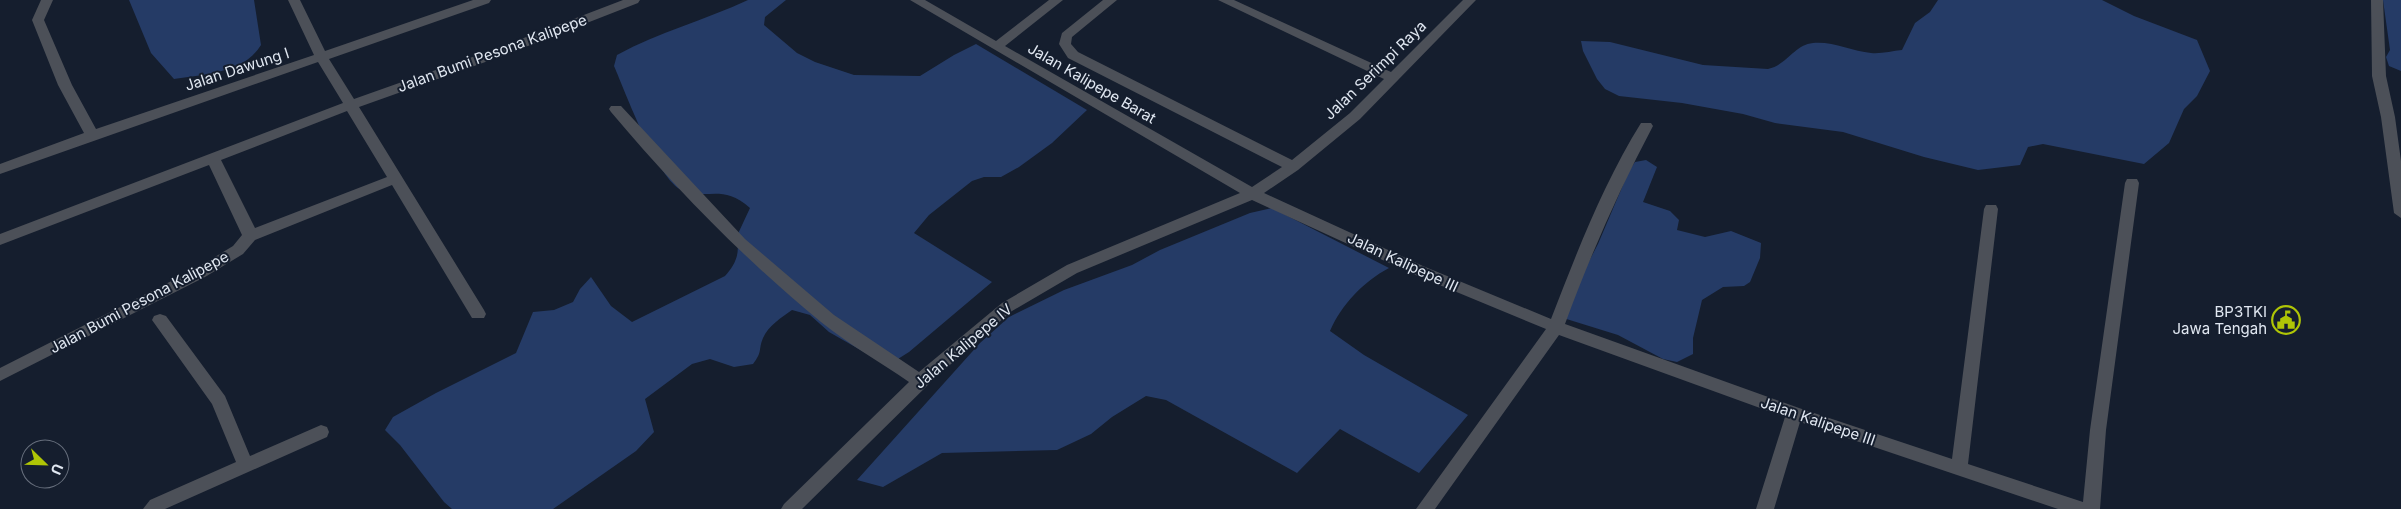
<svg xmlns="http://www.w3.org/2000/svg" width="2401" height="509" viewBox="0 0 2401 509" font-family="Inter,sans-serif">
<rect width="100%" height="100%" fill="#151e2e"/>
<g fill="#253b66">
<path d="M129,0H254L261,45C243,74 204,74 174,79L151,53Z"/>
<path d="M748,0H786L765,17L764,25L797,53L815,62L854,75L920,76L954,55L976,44L1087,110L1052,143L1019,167L1001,177H984L972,181L929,215L914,233L992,282L909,352L890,364L871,356L829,332L810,315L792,310C782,317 768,326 763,338C758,350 763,351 753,364L734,367L710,359L692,364L645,399L654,432L636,451L553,509H452L444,502L400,445L385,430L393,417L436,393L516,353L533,312L554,310L573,302L580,289L591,277L611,306L632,322L725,276C735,265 741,253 736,238L750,208C722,183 708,201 682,190C658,181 625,91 614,66L617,55C659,32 705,20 748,0Z"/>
<path d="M1938,0H2102L2134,16L2197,40L2210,71L2197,96L2184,109L2169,143L2144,164L2043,144L2028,147L2020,165L1978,170L1924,157L1843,132L1775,123L1743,114L1682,103L1619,96L1605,89L1597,79L1583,51L1581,41L1610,42L1703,65L1768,69C1787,65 1794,45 1813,43C1832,41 1852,51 1871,53C1881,54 1892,51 1902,50L1915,23L1930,12Z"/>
<path d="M2383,0H2401V71L2389,66L2386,57L2390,50Z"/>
<path d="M1646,160L1657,167L1643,202L1670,211L1679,220L1677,230L1705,237L1731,231L1761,243L1760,258L1750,282L1744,286L1723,287L1702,300L1693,338V354L1677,362L1663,359L1618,335L1560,317L1598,244L1629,171L1635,162Z"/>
<path d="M1272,208L1389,268C1363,282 1342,304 1330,331L1364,355L1468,415L1419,473L1340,429L1297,473L1166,400L1146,396L1112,417L1091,434L1057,450L942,453L883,487L857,480L980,343L1009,317L1064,290L1132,265L1160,250L1250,213Z"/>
</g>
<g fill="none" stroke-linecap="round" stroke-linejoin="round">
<g fill="#4c5058" fill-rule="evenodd">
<path d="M41,0H53L44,20L72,85L96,129L314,55L288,0H300L325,51L473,0H491L489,3L329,59L354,99L495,49L623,0H640L638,3L505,55L359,107L484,310L486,314L484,318H472L392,185L255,240L243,254L205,277L0,381V368L195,269L233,246L242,235L209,165L0,245V234L343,103L318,62L0,174V164L84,133L58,85L32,20ZM347,111L387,177L255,228L221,160Z"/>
<path d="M910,0H925L996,41L1049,0H1063L1005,46L1252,187L1282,167L1068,58L1059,44L1062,33L1103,0H1117L1072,37L1071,44L1078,52L1292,160L1350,113L1384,79L1218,0H1234L1391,72L1463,0H1476L1360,119L1298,170L1264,193L1423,266L1551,319C1577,252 1603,184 1641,123H1651L1653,126C1619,190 1590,256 1565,324L1799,408L1952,459L1984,209L1986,205H1996L1998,209L1968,464L2083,502L2090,430L2125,183L2127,179H2137L2139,183L2106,430L2100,509H2058L1800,422L1774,509H1756L1785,417L1559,335L1435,509H1416L1546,329L1413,274L1252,200L1077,273L1012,311L936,377L802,509H781L784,504L909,382C880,362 848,344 821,322C744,259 675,188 611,112L609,109L611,106H621L745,239L834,315L919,372L1002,303L1067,265L1240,193Z"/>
<path d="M2371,0H2383L2386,76L2395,117L2401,161V218L2394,213L2381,117L2372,76Z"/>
<path d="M160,314L166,316L225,396L250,456L321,425L327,427L329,432L327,437L165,509H143L150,500L236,462L212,404L152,320L154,316Z"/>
</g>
</g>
<defs>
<symbol id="civic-ring" viewBox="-11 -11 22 22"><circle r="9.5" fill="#151e2e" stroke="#afc506" stroke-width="1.5"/><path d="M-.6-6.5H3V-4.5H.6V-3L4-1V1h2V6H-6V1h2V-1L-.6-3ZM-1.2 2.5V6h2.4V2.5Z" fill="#afc506"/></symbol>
</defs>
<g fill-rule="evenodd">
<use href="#civic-ring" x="2270" y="304" width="32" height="32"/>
</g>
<g text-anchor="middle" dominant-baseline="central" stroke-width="4" stroke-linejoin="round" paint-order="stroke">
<g font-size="15" fill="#e0e7f1" stroke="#151e2e">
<text transform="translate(492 53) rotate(-20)">Jalan Bumi Pesona Kalipepe</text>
<text transform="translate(237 69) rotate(-18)">Jalan Dawung I</text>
<text transform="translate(1375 70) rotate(-44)">Jalan Serimpi Raya</text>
<text transform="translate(1092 83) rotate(30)">Jalan Kalipepe Barat</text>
<text transform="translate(1403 262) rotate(25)">Jalan Kalipepe III</text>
<text transform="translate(139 302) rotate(-28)">Jalan Bumi Pesona Kalipepe</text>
<text transform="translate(963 346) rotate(-40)">Jalan Kalipepe IV</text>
<text transform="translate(1818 421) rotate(19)">Jalan Kalipepe III</text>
</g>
<g font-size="15" fill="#e0e7f1" stroke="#151e2e" text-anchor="end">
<text x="2267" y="311">BP3TKI<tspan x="2267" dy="17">Jawa Tengah</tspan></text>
</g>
</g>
<g transform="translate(45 464) rotate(113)"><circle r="24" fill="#151e2e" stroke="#666e7c"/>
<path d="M0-4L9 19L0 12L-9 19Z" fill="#afc506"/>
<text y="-8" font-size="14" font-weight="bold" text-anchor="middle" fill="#e0e7f1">U</text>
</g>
</svg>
